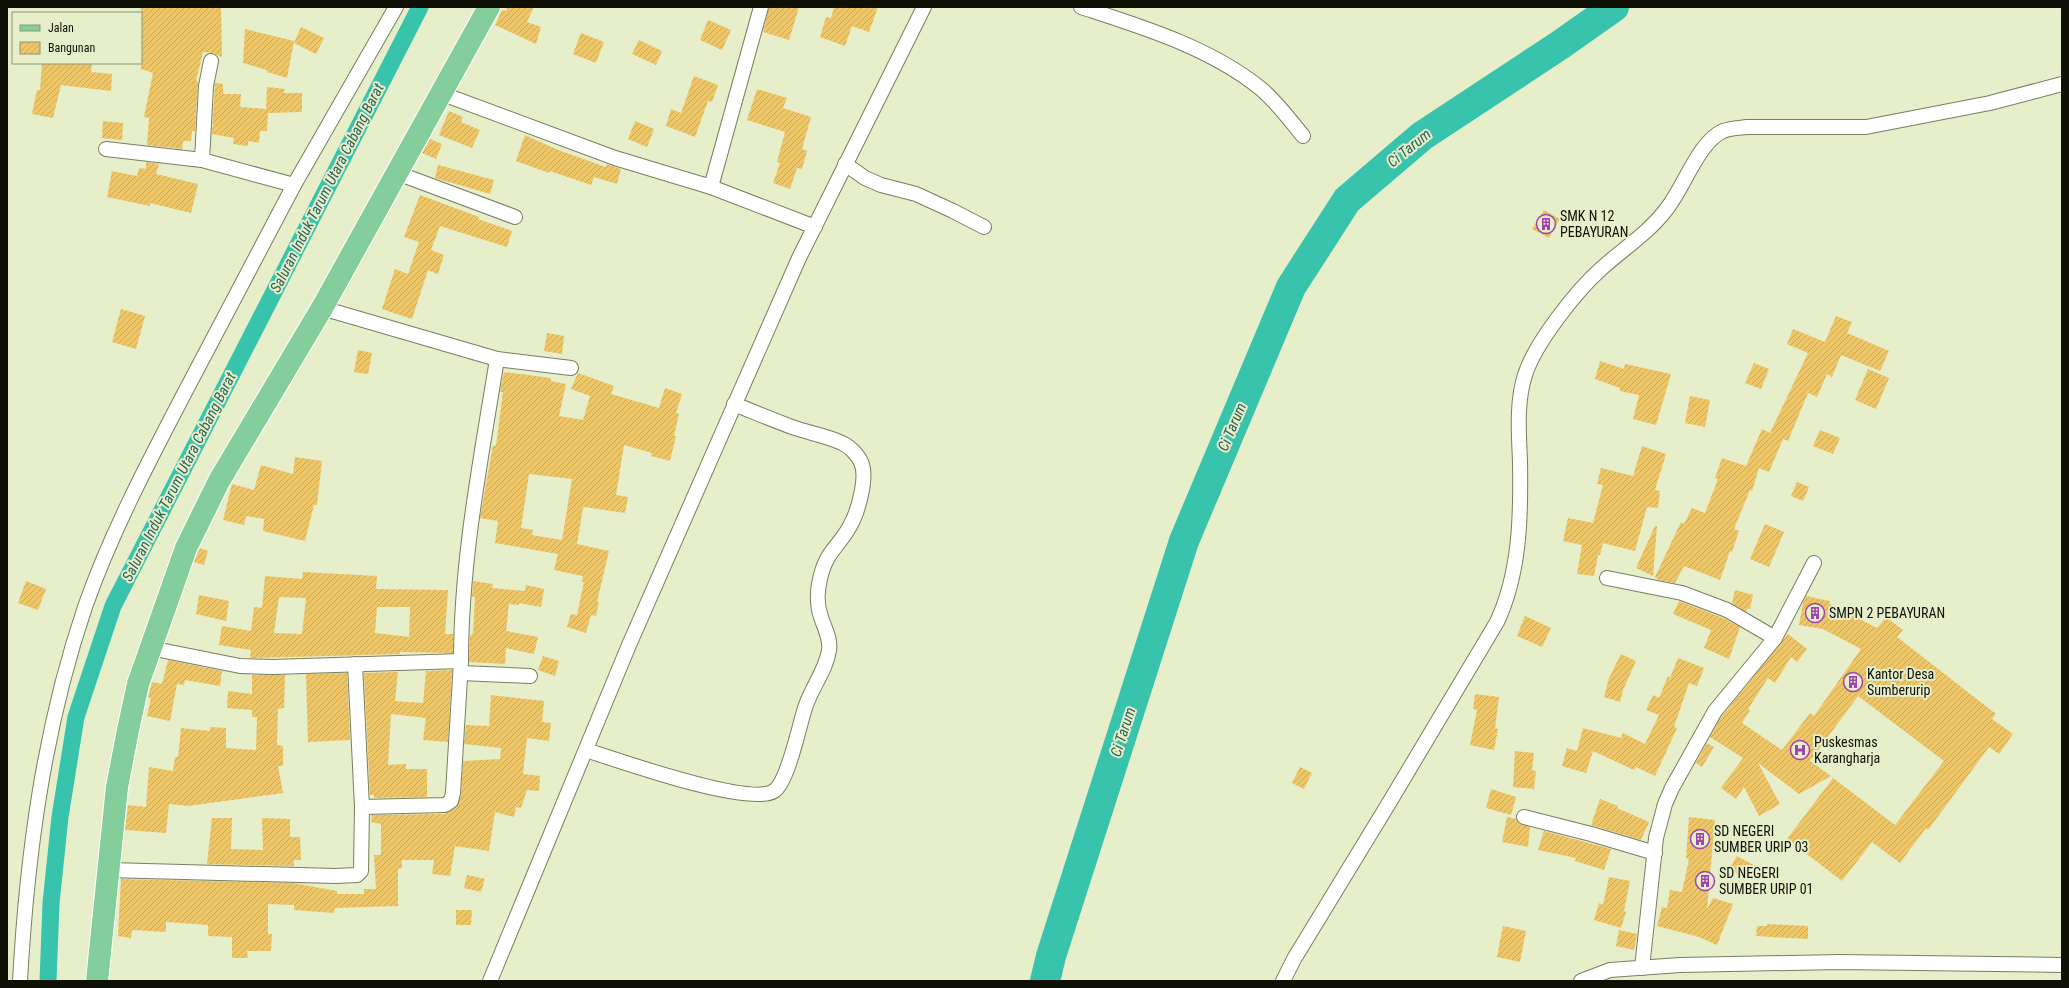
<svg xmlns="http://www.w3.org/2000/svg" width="2069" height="988" viewBox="0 0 2069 988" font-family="'Roboto Condensed',sans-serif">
<defs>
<pattern id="building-hatch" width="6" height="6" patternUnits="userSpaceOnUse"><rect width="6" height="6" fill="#edc669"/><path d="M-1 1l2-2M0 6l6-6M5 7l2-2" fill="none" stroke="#caa95a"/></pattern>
</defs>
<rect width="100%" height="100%" fill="#e6eeca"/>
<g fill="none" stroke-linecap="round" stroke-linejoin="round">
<path stroke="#38c3ad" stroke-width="17" d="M48,981L51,903L60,817L76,717L113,606L420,7"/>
<path stroke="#38c3ad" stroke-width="30" d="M1045,981L1051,956L1184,541L1291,287L1347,200L1422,136L1560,45L1614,7"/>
</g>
<g fill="url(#building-hatch)" fill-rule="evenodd">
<path d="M141,7H221L222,57L213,53L203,52L196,81H198L195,131H192L191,141H183L182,149L147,145L149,118L144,117L153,73L141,69Z"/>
<path d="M508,7H534L527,22L541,27L536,44L495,25L502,10L506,11Z"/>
<path d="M769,7H799L789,40L763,32Z"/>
<path d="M834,7H878L869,32L852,26L845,46L820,37L826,17L831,18Z"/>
<path d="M708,20L731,30L722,50L700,40Z"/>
<path d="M301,27L324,38L316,54L294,43Z"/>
<path d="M245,29L294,41L287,78L267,72V70L243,63Z"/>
<path d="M581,33L604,42L596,63L573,54Z"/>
<path d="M639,40L662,51L656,65L632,54Z"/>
<path d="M42,63H92L91,72L112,74L111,91L61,85L53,118L32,114L37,90H40Z"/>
<path d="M694,76L718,85L712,102L708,101L695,137L666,126L671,109L681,113Z"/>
<path d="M215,83L223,84V94H241L240,107L266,109L267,87L285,89L284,93H302V112L268,113L267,131H260L259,143L248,141V146L233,144L234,138L212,134Z"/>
<path d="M757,89L787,98L783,108L811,117L802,149L807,151L802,169L797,168L790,189L773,183L780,163L777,162L785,132L747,120Z"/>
<path d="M449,111L463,117L461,122L480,130L472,148L439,135Z"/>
<path d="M103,121L123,123L122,140L102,138Z"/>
<path d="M635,121L654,129L647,147L628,139Z"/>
<path d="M525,135L558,150L606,167L607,164L621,169L617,184L594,177L591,185L550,171L549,173L516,161Z"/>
<path d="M430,139L442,144L436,159L422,153Z"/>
<path d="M146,162L159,164L156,174L198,184L191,213L150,203V206L107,197L112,171L137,176L139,168L146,169Z"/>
<path d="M438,165L494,180L490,194L435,178Z"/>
<path d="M420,195L479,217L478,219L512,231L507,247L440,226L431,250L444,255L438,274L428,270L412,319L382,309L395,269L408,274L419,242L404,237Z"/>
<path d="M1544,210L1560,219L1549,238L1532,229Z"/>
<path d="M121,309L145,316L136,349L112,342Z"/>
<path d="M1836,316L1852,322L1847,333L1889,351L1880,371L1841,355L1832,377L1827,374L1817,397L1808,393L1788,441L1783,439L1769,472L1759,468L1752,491L1750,490L1734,529L1739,531L1732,552L1730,551L1720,580L1684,566L1675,583L1659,580L1655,577L1681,522L1684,524L1692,508L1705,513L1718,479L1715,478L1722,458L1746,466L1762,429L1770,433L1808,353L1787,344L1793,329L1825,342Z"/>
<path d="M547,333L564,336L562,354L544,351Z"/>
<path d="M358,350L372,353L368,374L354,372Z"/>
<path d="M1600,361L1624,369L1625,364L1671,374L1656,425L1633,419L1639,395L1620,391V388L1595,379Z"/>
<path d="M1754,363L1769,369L1761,389L1745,383Z"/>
<path d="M1868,369L1889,378L1876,409L1855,400Z"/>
<path d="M504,372L551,378V381L566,384L559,416L583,420L590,396L571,389L578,373L614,386L611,394L659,408L665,388L682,394L676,413L679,414L674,436H676L670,461L651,456L652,453L624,445L616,495L628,497L625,513L585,507L583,508L577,544L609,551L597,602H599L596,616L591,615L586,633L567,627L571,614L577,615L584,582H582L583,576L554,570L558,554L495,543L498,521L480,518L493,445L496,446L503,392H500ZM529,474L572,479L562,540L532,535L533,530L521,528Z"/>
<path d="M1690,396L1710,400L1705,427L1685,423Z"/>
<path d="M1820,430L1840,438L1833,454L1813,446Z"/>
<path d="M1642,446L1666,454L1655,490L1660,491L1658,508L1647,507L1635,551L1603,543L1600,555H1598L1594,576L1577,574L1582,545L1563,541L1568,518L1593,523L1603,485L1597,484L1601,468L1633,476Z"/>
<path d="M295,457L322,461L317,505H314L305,541L263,531L264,519L246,516L244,525L223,520L232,484L254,490L261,465L293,474Z"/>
<path d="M1797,482L1809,487L1803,501L1791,496Z"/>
<path d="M1765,524L1784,532L1769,567L1750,559Z"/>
<path d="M1655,526H1657L1653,576L1636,568Z"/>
<path d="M200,548L208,551L204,565L194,562Z"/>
<path d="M303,572L377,576L376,589L448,590L445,634H453V653L400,652V654L252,658L250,657L251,650L219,645L222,626L251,631L254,607L262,608L265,576L302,579ZM279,597L306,598L302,634L274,633ZM377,607H410L409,637L375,633Z"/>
<path d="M26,581L46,589L38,610L18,603Z"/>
<path d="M473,581L493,584L492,588L525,591L526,585L544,589L541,607L519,603V605L509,604L506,631L538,637L534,654L506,648L505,664L469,662L470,636L473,633L475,597H472Z"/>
<path d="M1735,590L1753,595L1750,609L1748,608L1746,612L1732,603Z"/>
<path d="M199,595L229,601L226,621L196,614Z"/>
<path d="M1806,596L1830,601V604L1877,628L1886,617L1903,630L1897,637L1996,714L1992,719L2013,734L1999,754L1989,747L1928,830L1926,828L1900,863L1872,842L1842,881L1787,839L1833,778L1895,825L1944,761L1858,696L1810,761L1831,776L1799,794L1758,763L1780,804L1759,816L1744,787L1736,799L1721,788L1743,758L1710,737L1722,716L1788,634L1807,649L1797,662L1791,657L1775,683L1768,678L1748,709L1750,710L1742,723L1782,750L1810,713L1814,716L1861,649L1823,629L1799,625L1803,603Z"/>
<path d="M1679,601L1723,618L1740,627L1729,659L1704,648L1711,630L1673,614Z"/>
<path d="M1525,616L1551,628L1542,647L1517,636Z"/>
<path d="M1621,654L1636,661L1623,690L1620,702L1604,697L1609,678Z"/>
<path d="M543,656L559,661L555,676L538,670Z"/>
<path d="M1678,658L1704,668L1697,686L1689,683L1674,727L1677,728L1655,776L1636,767L1634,770L1593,751L1586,773L1562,766L1567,748L1577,751L1583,728L1621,738L1623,733L1645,744L1659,715L1646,710L1653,695L1659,698L1668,676L1670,678Z"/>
<path d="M168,660L222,671L220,686L185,680L184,685L177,684L170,721L147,716L151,698L148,697L152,682L162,684Z"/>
<path d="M452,670L448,742L423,740L426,718L391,714L388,765L406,764V769H427V797L374,798V795H370L364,673L398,672L395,701L423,703L426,671Z"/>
<path d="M347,673L350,740L308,742L306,674Z"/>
<path d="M252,675H285L284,708L278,709L277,745L283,746V766H278L283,793L188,806L169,804L166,833L125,830L128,805L146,807L149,767L173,771L175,757H178L181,728L210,731V727L226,728V748L256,750L257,717H252V710L227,708L228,691L252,694Z"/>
<path d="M1475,694L1499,697L1495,728L1498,729L1494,750L1470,745L1477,710L1473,709Z"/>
<path d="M491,695L544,701L542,722L551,723L549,741L527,738L523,774L540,776L539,791L527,790L521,808L516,807L514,817L495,812L489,851L455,846L450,876L432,874L434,860H402V868L398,869V906L335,908L334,913L294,910V905L268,904V934H272L271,951H247L248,958H232V937L208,936V925L166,922V932L132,930L131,938L118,936L121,879L293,883L337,891V894H364V889H376L374,855H381V824L371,822L372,815L445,814L456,808L461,795L463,761L500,759L501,748L464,744L466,725L489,726Z"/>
<path d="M1707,743L1714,747L1702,767L1696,763Z"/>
<path d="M1515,751L1534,753L1532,770L1536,771L1534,789L1513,787Z"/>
<path d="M1300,767L1312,773L1304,789L1292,783Z"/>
<path d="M1491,789L1516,797L1511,815L1486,808Z"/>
<path d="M1600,799L1618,806L1617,808L1649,822L1641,840L1591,825Z"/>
<path d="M1507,817L1516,819L1518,823L1530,827L1528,847L1502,842Z"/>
<path d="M1689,817L1715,820L1707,909L1713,898L1733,904L1717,945L1699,937L1657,926L1662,907L1667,908L1670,890L1682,892L1689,859L1686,858Z"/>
<path d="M212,818H232L231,849L263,850L262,818L290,819V837H300L301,860H294V866L207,864Z"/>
<path d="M1544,831L1611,849L1604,870L1575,861L1576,858L1538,850Z"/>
<path d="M1737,856L1756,866L1748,880L1729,869Z"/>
<path d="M467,875L485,879L481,892L464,888Z"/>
<path d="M1609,877L1630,881L1624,911L1626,912L1621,928L1594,920L1599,903L1603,905Z"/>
<path d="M456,910H472L471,925H456Z"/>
<path d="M1767,924L1808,926V939L1756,936L1757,926H1767Z"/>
<path d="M1503,926L1526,931L1520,962L1497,957Z"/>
<path d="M1619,930L1637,934L1634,950L1616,946Z"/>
</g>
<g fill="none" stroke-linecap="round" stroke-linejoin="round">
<defs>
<g id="street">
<path d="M1081,7C1142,27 1209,47 1260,88C1276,101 1290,120 1303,136"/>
<path d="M211,61L206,86L202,160L294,185L396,7"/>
<path d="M440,93L615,158L711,187L815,227"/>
<path d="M106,149L202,160"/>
<path d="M845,164L865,178L881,185L916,194L953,211L984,227"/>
<path d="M397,173L515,217"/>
<path d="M711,187L761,7"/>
<path d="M497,359L571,368"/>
<path d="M1607,578L1682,593L1727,610L1775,638"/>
<path d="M150,648L240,666L273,667L461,661C461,559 481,459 497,359L322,308"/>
<path d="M461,673L530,676"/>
<path d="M586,750C617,760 750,807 774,791C788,782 799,726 805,708C811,688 826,671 829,650C831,639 824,627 821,617C817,606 817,591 820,579C826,551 838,548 850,526C858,512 868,477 861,462C858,455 849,446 842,443C827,436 809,433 792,427C773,420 754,412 734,404"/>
<path d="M362,807L445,805L451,801L453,793L461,661"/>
<path d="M1524,817L1591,834L1655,853"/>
<path d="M109,870L335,876L357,875L361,871L362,807L355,664"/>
<path d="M1642,968L1656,838L1665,804L1672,788L1715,711L1775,638L1814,563"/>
<path d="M20,981C27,854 44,728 85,607C111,533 148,463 184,394C221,324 257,255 294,185"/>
<path d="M490,981L629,645L799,258L924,7"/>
<path d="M1283,981L1294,959L1389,803L1497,622C1520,573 1521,516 1520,462C1519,434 1516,403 1525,375C1535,343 1577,290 1602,268C1623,249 1648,233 1665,211C1683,190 1698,142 1723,131C1731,128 1739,128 1747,127H1866L1990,103L2062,84"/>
<path d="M1581,981L1610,970L1680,965L1839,962L2062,965"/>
</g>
<path id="primary" d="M97,981L117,787L128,730L138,684L186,548L219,481L322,308L489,7"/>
</defs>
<use href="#street" stroke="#787f5f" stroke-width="16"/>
<use href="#primary" stroke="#fff" stroke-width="24"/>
<use href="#street" stroke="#fff" stroke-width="14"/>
<use href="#primary" stroke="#83ce9a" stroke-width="22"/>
</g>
<defs>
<symbol id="building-ring" viewBox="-11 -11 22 22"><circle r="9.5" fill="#e6eeca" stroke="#a244ad" stroke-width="1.5"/><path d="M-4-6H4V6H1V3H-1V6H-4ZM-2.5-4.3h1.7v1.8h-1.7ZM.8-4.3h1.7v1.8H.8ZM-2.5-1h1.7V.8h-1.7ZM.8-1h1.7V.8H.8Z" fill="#a244ad"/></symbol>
<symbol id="hospital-ring" viewBox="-11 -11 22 22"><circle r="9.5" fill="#e6eeca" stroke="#a244ad" stroke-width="1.5"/><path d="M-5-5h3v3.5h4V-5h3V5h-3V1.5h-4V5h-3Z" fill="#a244ad"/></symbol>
</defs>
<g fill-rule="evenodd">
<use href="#building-ring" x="1535" y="213" width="22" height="22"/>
<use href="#building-ring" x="1804" y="602" width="22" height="22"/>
<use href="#building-ring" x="1842" y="671" width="22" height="22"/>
<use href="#hospital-ring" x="1789" y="739" width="22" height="22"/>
<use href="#building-ring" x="1689" y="828" width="22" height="22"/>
<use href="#building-ring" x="1694" y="870" width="22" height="22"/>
</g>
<g text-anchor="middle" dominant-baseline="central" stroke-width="4" stroke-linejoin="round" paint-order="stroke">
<g font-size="14" fill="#0f1106" stroke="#e6eeca" text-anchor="start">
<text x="1560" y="216">SMK N 12<tspan x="1560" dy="16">PEBAYURAN</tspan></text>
<text x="1829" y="613">SMPN 2 PEBAYURAN</text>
<text x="1867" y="674">Kantor Desa<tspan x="1867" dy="16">Sumberurip</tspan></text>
<text x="1814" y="742">Puskesmas<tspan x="1814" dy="16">Karangharja</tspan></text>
<text x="1714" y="831">SD NEGERI<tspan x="1714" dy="16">SUMBER URIP 03</tspan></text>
<text x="1719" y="873">SD NEGERI<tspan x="1719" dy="16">SUMBER URIP 01</tspan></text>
</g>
<g font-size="15" font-style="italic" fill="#2c6258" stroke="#e6eeca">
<text transform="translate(1409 148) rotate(-39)">Ci Tarum</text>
<text transform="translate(327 188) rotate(-63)">Saluran Induk Tarum Utara Cabang Barat</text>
<text transform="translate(1232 427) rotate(-67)">Ci Tarum</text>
<text transform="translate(179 477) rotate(-63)">Saluran Induk Tarum Utara Cabang Barat</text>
<text transform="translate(1123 732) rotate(-72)">Ci Tarum</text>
</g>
</g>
<rect width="2069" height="988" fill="none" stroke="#0f1106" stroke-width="16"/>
<rect x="12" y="12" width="130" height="52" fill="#e6eeca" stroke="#90967c"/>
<rect x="20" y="25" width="20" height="6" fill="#83ce9a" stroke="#90967c"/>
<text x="48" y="32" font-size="12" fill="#0f1106">Jalan</text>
<rect x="20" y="42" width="20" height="12" fill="url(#building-hatch)" stroke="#90967c"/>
<text x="48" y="52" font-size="12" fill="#0f1106">Bangunan</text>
</svg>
